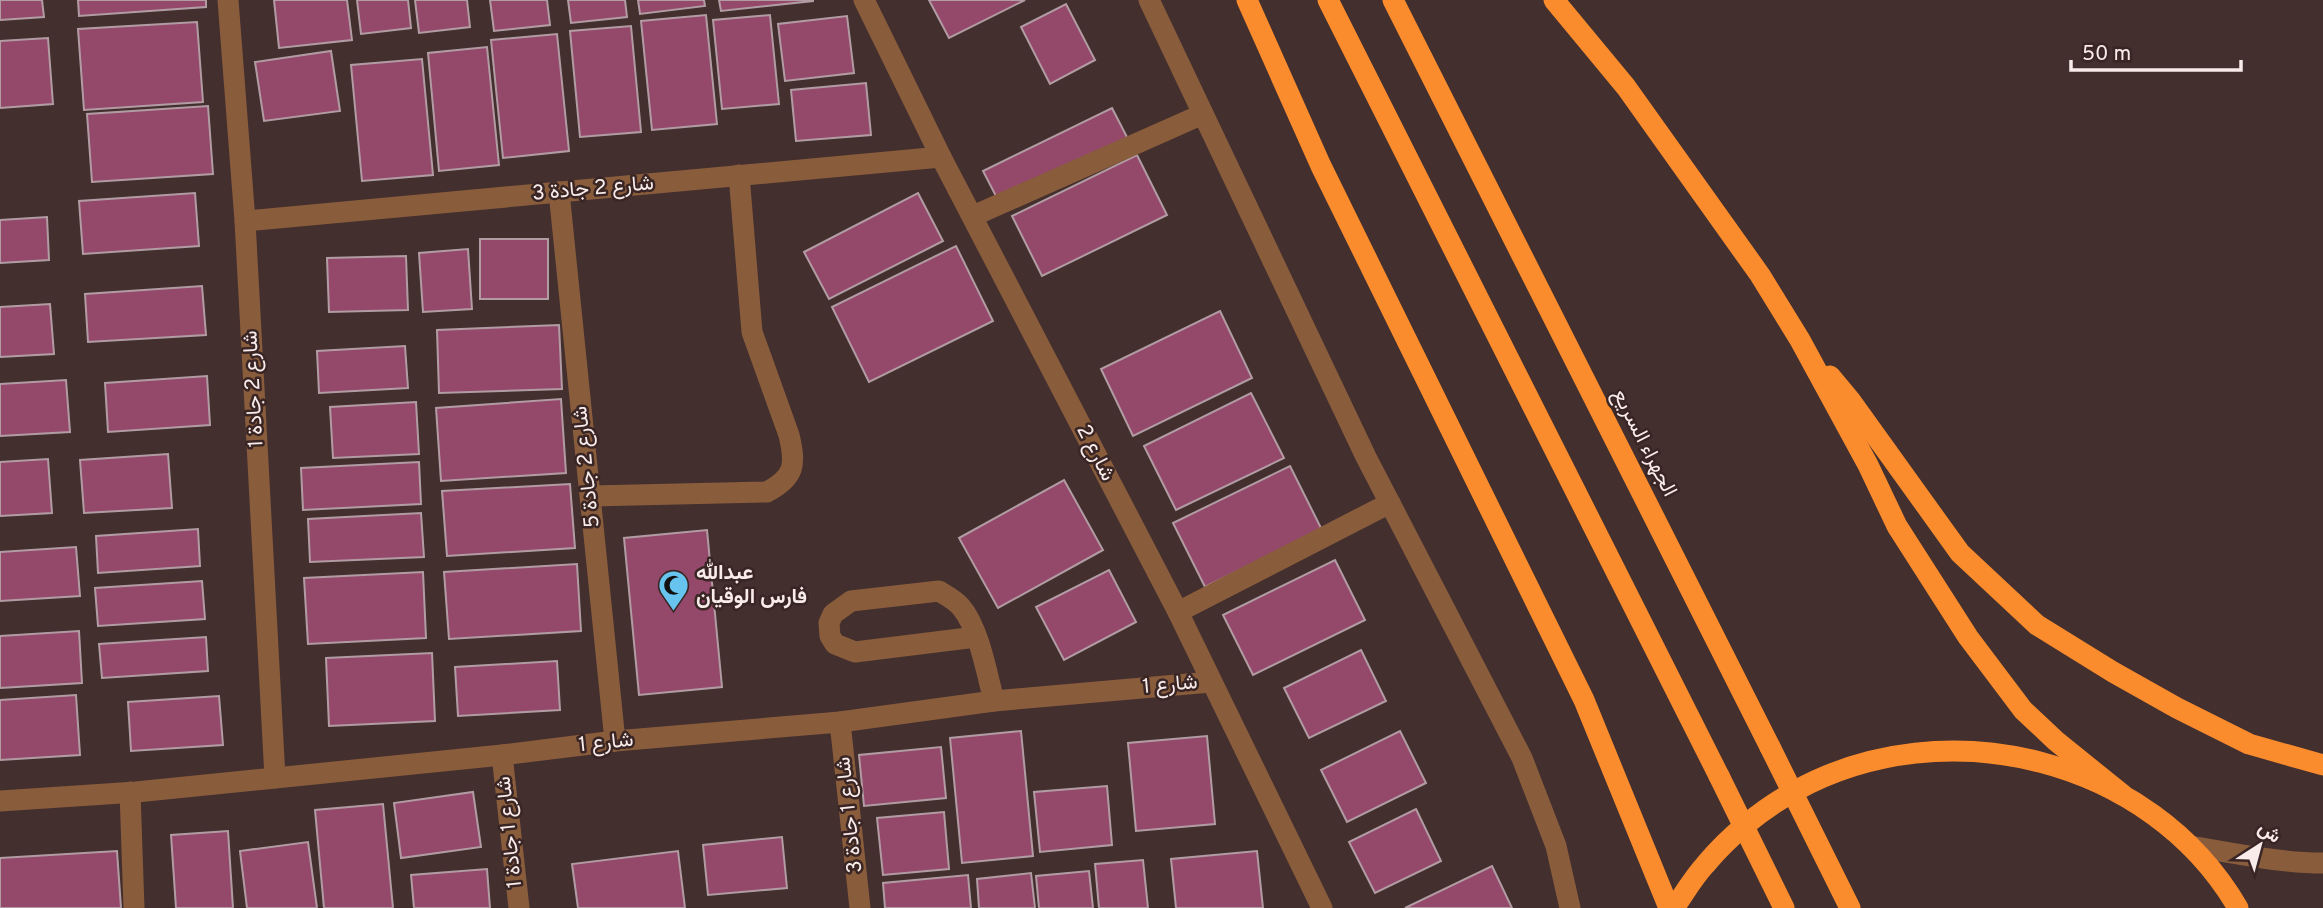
<svg xmlns="http://www.w3.org/2000/svg" width="2323" height="908" viewBox="0 0 2323 908" font-family="Overpass,Vazirmatn,sans-serif">
<rect width="100%" height="100%" fill="#432f2e"/>
<g fill="#94496a" stroke="#b29ca4" stroke-width="2">
<path d="M0,0H42L44,17L0,20Z"/>
<path d="M78,0H206V7L79,16Z"/>
<path d="M274,0H347L352,40L279,48Z"/>
<path d="M357,0H408L411,28L361,34Z"/>
<path d="M415,0H467L470,27L419,33Z"/>
<path d="M490,0H547L550,25L494,31Z"/>
<path d="M568,0H625L627,17L571,23Z"/>
<path d="M638,0H704L705,6L640,14Z"/>
<path d="M719,0H813V1L721,11Z"/>
<path d="M929,0H1025L949,38Z"/>
<path d="M1066,4L1095,60L1050,84L1021,27Z"/>
<path d="M706,15L717,124L652,130L641,21Z"/>
<path d="M770,15L779,104L722,109L713,20Z"/>
<path d="M847,16L854,73L785,81L778,24Z"/>
<path d="M197,22L203,102L84,110L78,29Z"/>
<path d="M631,26L641,132L580,137L570,31Z"/>
<path d="M557,34L569,151L503,158L491,40Z"/>
<path d="M48,38L53,104L0,108V41Z"/>
<path d="M487,47L499,165L439,171L428,53Z"/>
<path d="M331,51L340,111L264,121L255,62Z"/>
<path d="M422,59L433,175L362,181L351,65Z"/>
<path d="M866,83L871,135L796,141L791,90Z"/>
<path d="M208,106L213,174L92,182L87,114Z"/>
<path d="M1112,108L1128,139L999,202L983,171Z"/>
<path d="M1137,155L1167,215L1042,276L1012,216Z"/>
<path d="M195,193L199,246L83,254L79,201Z"/>
<path d="M918,193L943,241L829,299L804,252Z"/>
<path d="M47,217L49,260L0,263V220Z"/>
<rect x="480" y="239" width="68" height="60"/>
<path d="M956,246L993,321L869,382L832,307Z"/>
<path d="M468,249L472,309L423,312L419,253Z"/>
<path d="M406,256L408,310L329,312L327,258Z"/>
<path d="M202,286L206,335L88,342L85,294Z"/>
<path d="M50,304L54,354L0,357V307Z"/>
<path d="M1220,311L1252,378L1133,436L1101,369Z"/>
<path d="M559,325L562,389L439,393L437,330Z"/>
<path d="M405,346L408,388L319,393L317,351Z"/>
<path d="M207,376L210,425L108,432L105,383Z"/>
<path d="M66,380L70,432L0,436V384Z"/>
<path d="M1251,393L1284,458L1176,510L1144,446Z"/>
<path d="M561,399L566,473L441,481L436,408Z"/>
<path d="M416,402L419,454L333,458L330,407Z"/>
<path d="M168,454L172,508L84,513L80,460Z"/>
<path d="M48,459L52,513L0,516V462Z"/>
<path d="M419,462L421,504L303,510L301,468Z"/>
<path d="M1290,466L1322,530L1205,587L1173,523Z"/>
<path d="M1064,480L1103,550L998,608L959,538Z"/>
<path d="M570,484L575,548L447,556L442,491Z"/>
<path d="M421,513L424,557L310,562L308,519Z"/>
<path d="M198,529L200,566L98,573L96,536Z"/>
<path d="M707,530L722,687L639,695L624,538Z"/>
<path d="M76,547L80,596L0,601V552Z"/>
<path d="M1335,560L1365,620L1253,675L1223,615Z"/>
<path d="M577,564L581,631L449,639L444,572Z"/>
<path d="M1109,570L1136,622L1064,660L1036,607Z"/>
<path d="M423,572L426,638L308,644L304,578Z"/>
<path d="M202,581L205,619L98,626L95,588Z"/>
<path d="M79,631L82,683L0,688V636Z"/>
<path d="M206,637L208,671L102,678L99,644Z"/>
<path d="M1361,650L1386,701L1309,738L1284,688Z"/>
<path d="M432,653L435,721L329,726L326,658Z"/>
<path d="M557,661L560,710L458,716L455,667Z"/>
<path d="M76,695L80,755L0,760V700Z"/>
<path d="M219,696L223,745L131,751L128,702Z"/>
<path d="M1021,731L1033,856L962,863L950,738Z"/>
<path d="M1400,731L1426,783L1347,822L1321,770Z"/>
<path d="M1207,736L1215,824L1136,831L1128,743Z"/>
<path d="M941,747L946,798L864,806L859,755Z"/>
<path d="M1107,786L1112,845L1040,852L1034,792Z"/>
<path d="M473,792L481,847L401,858L394,803Z"/>
<path d="M383,804L393,908H324L315,810Z"/>
<path d="M1416,809L1441,861L1375,893L1349,842Z"/>
<path d="M944,812L949,869L883,875L877,818Z"/>
<path d="M228,831L233,908H176L171,835Z"/>
<path d="M782,837L787,888L708,895L703,845Z"/>
<path d="M308,842L317,908H247L240,851Z"/>
<path d="M117,851L121,908H0V858Z"/>
<path d="M678,851L685,908H578L572,864Z"/>
<path d="M1257,851L1263,908H1176L1171,859Z"/>
<path d="M1143,860L1148,908H1099L1095,864Z"/>
<path d="M1492,866L1512,908H1405Z"/>
<path d="M487,869L490,908H414L411,875Z"/>
<path d="M1089,871L1093,908H1039L1036,876Z"/>
<path d="M1031,873L1035,908H979L977,879Z"/>
<path d="M968,875L971,908H885L883,883Z"/>
</g>
<g fill="none" stroke-linecap="round" stroke-linejoin="round">
<g stroke="#895c3c" stroke-width="21">
<path d="M228,0L245,221L275,778"/>
<path d="M864,0L941,157L1178,612L1322,908"/>
<path d="M1149,0L1366,457L1522,758L1556,846L1570,908"/>
<path d="M559,192L615,741"/>
<path d="M973,216L1203,114"/>
<path d="M245,221L941,157"/>
<path d="M591,496L767,492C795,477 796,465 789,435L752,332L739,175"/>
<path d="M1178,612L1390,503"/>
<path d="M976,637L855,652L835,644L830,636L829,623L833,614L851,601L939,591C947,596 955,600 961,607C979,628 987,674 994,701"/>
<path d="M840,722L860,908"/>
<path d="M502,755L519,908"/>
<path d="M130,792L134,908"/>
<path d="M0,801L136,792L275,778L502,755L615,741L840,722L994,701L1211,682"/>
<path d="M2190,846C2234,853 2279,863 2323,863"/>
</g>
<g stroke="#fa8c2d" stroke-width="21">
<path d="M1247,0L1321,166L1584,700L1669,908"/>
<path d="M1328,0L1719,776"/>
<path d="M1393,0L1770,747"/>
<path d="M1554,0L1626,87L1760,275L1800,340L1868,465L1897,526L1968,637L2023,710L2056,741L2123,795"/>
<path d="M1830,376L1850,400L1960,553L2037,625L2113,672L2177,708L2249,744L2323,765"/>
<path d="M1674,908C1684,894 1693,878 1705,865C1729,836 1762,809 1795,791C1945,708 2151,758 2238,908"/>
</g>
<g stroke="#fa8c2d" stroke-width="21">
<path d="M1770,747L1850,908"/>
<path d="M1719,776L1784,908"/>
</g>
</g>
<defs>
<symbol id="mosque-pin" viewBox="-11 -11 22 30"><path d="M0 17L-7.5 6A9.5 9.5 0 1 1 7.5 6Z" fill="#67c4ef" stroke="#382524"/><path d="M3.5-4.9A6 6 0 1 0 3.5 4.9A5 5 0 1 1 3.5-4.9Z" fill="#111"/></symbol>
</defs>
<g fill-rule="evenodd">
<use href="#mosque-pin" x="656" y="568" width="35" height="47"/>
</g>
<g text-anchor="middle" dominant-baseline="central" stroke-width="5" stroke-linejoin="round" paint-order="stroke">
<g font-size="21" fill="#f8ebe9" stroke="#382524">
<text transform="translate(593 189) rotate(-5)">شارع 2 جادة 3</text>
<text transform="translate(254 389) rotate(-93)">شارع 2 جادة 1</text>
<text transform="translate(1644 443) rotate(63)">الجهراء السريع</text>
<text transform="translate(1095 453) rotate(63)">شارع 2</text>
<text transform="translate(587 467) rotate(-96)">شارع 2 جادة 5</text>
<text transform="translate(1170 685) rotate(-5)">شارع 1</text>
<text transform="translate(606 743) rotate(-6)">شارع 1</text>
<text transform="translate(850 815) rotate(-96)">شارع 1 جادة 3</text>
<text transform="translate(510 832) rotate(-96)">شارع 1 جادة 1</text>
</g>
<g font-size="21" font-weight="bold" fill="#f8ebe9" stroke="#382524" text-anchor="start">
<text x="696" y="573">عبدالله<tspan x="696" dy="24">فارس الوقيان</tspan></text>
</g>
</g>
<g transform="translate(2260 845) rotate(36)" stroke="#382524" stroke-width="5" paint-order="stroke">
<path d="M0-5L12 26L0 18L-12 26Z" fill="#f8ebe9"/>
<text y="-10" font-size="19" font-weight="bold" text-anchor="middle" fill="#f8ebe9">ش</text>
</g>
<path d="M2071 60v10h170v-10" fill="none" stroke="#f8ebe9" stroke-width="3.5"/>
<text x="2082" y="60" font-size="21" fill="#f8ebe9" stroke="#382524" stroke-width="5" paint-order="stroke">50 m</text>
</svg>
